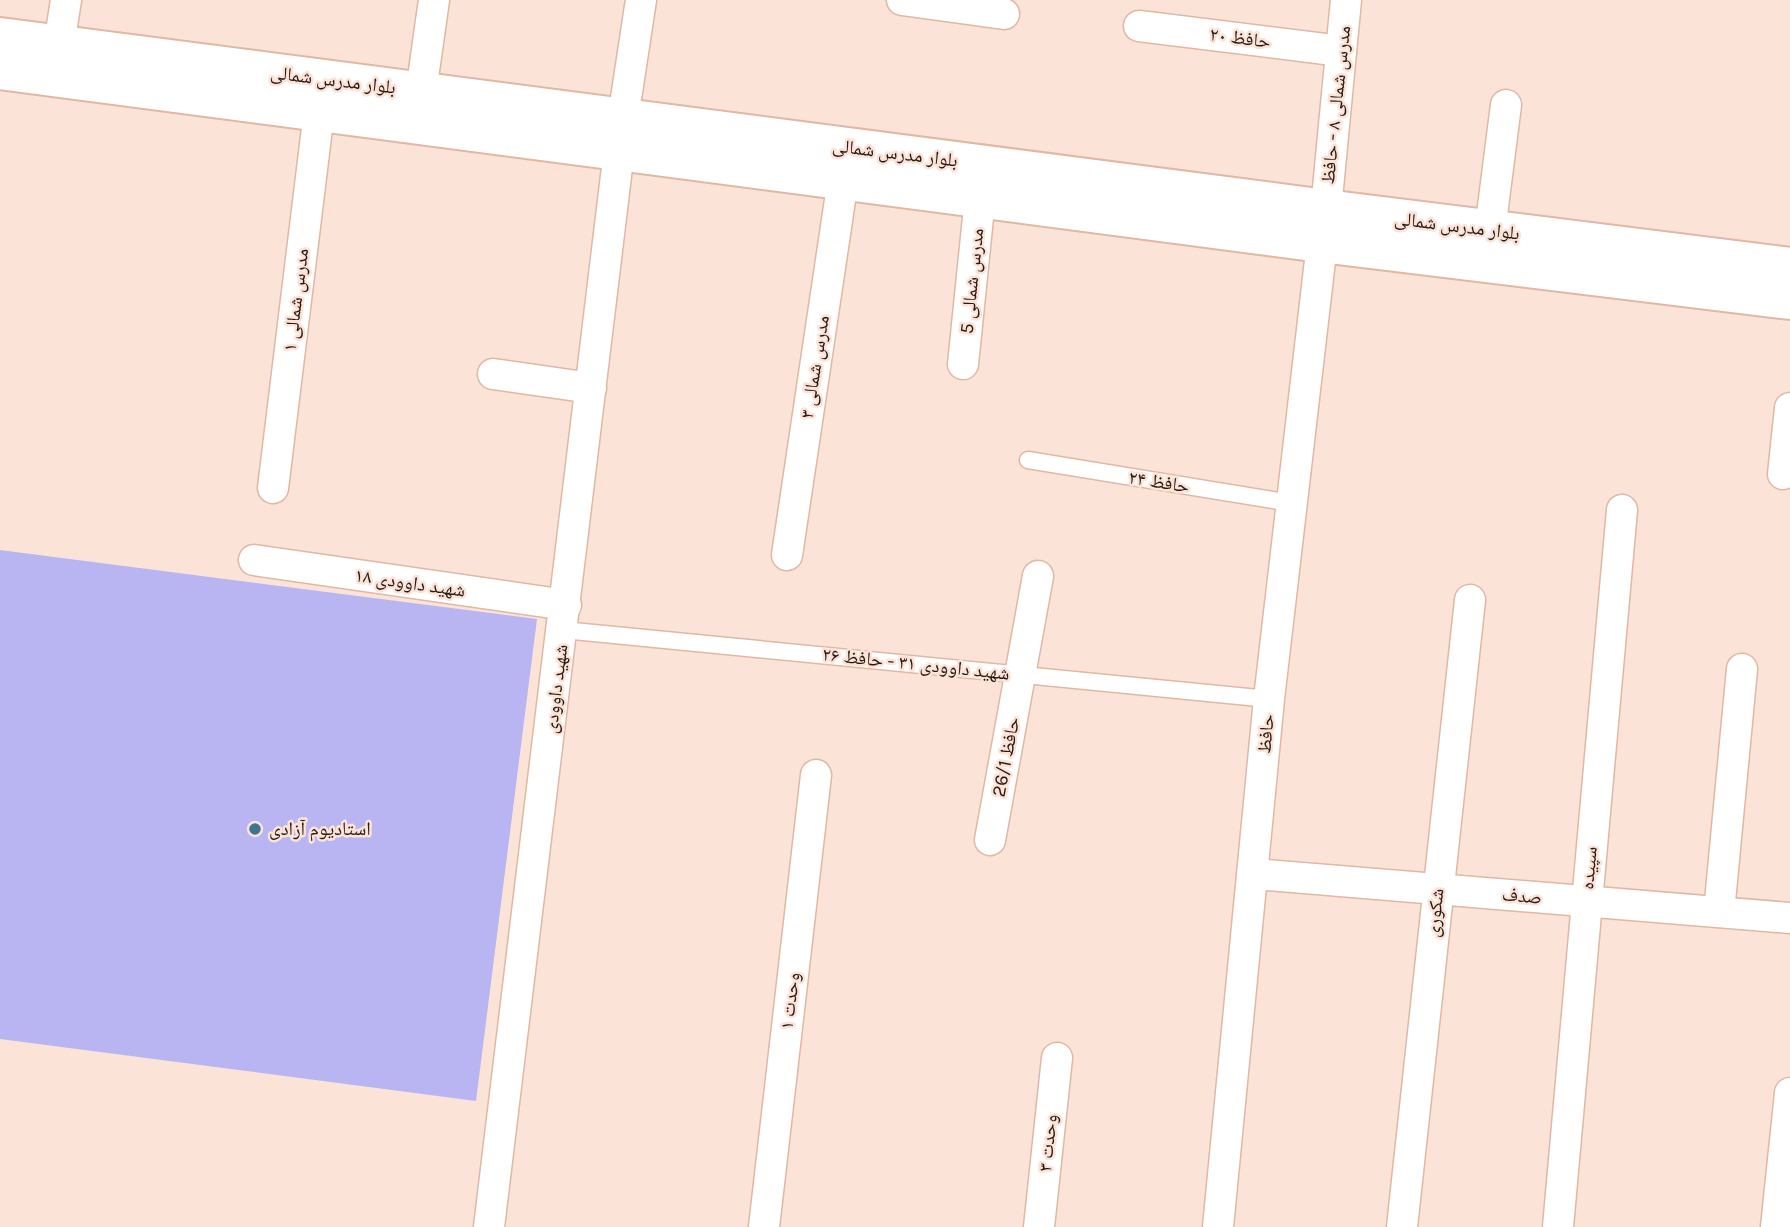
<svg xmlns="http://www.w3.org/2000/svg" width="1790" height="1227" viewBox="0 0 1790 1227" font-family="Karla,'Noto Naskh Arabic',sans-serif">
<rect width="100%" height="100%" fill="#fce3d7"/>
<path fill="#b9b5f3" d="M0,550L537,619L476,1101L0,1039Z"/>
<g fill="none" stroke-linecap="round" stroke-linejoin="round">
<defs>
<g id="service">
<path d="M1028,460L1291,503"/>
<path d="M563,630L1269,699"/>
</g>
<g id="minor">
<path d="M902,0L1004,14"/>
<path d="M1139,26L1341,51"/>
<path d="M59,45L66,0"/>
<path d="M421,92L434,0"/>
<path d="M623,118L641,0"/>
<path d="M1490,230L1506,105"/>
<path d="M963,364L980,198"/>
<path d="M493,374L591,388"/>
<path d="M1783,474L1790,408"/>
<path d="M273,488L319,112"/>
<path d="M787,555L843,180"/>
<path d="M254,560L566,605"/>
<path d="M990,840L1038,576"/>
<path d="M1254,874L1790,918"/>
<path d="M1719,912L1742,669"/>
<path d="M489,1227L619,151"/>
<path d="M764,1227L816,775"/>
<path d="M1039,1227L1057,1058"/>
<path d="M1218,1227L1269,699L1326,209L1346,0"/>
<path d="M1402,1227L1470,600"/>
<path d="M1558,1227L1622,510"/>
<path d="M1776,1227L1790,1093"/>
</g>
<g id="secondary">
<path d="M0,37L1326,209L1790,267"/>
<path d="M0,70L1321,243L1790,300"/>
</g>
</defs>
<use href="#service" stroke="#e0b8a4" stroke-width="19"/>
<use href="#minor" stroke="#e0b8a4" stroke-width="33"/>
<use href="#secondary" stroke="#e0b8a4" stroke-width="42"/>
<use href="#service" stroke="#fff" stroke-width="16"/>
<use href="#minor" stroke="#fff" stroke-width="30"/>
<use href="#secondary" stroke="#fff" stroke-width="38"/>
</g>
<circle fill="#3b768e" stroke="#fce3d7" stroke-width="2.5" cx="255" cy="829" r="7"/>
<g text-anchor="middle" dominant-baseline="central" stroke-width="5" stroke-linejoin="round" paint-order="stroke">
<g font-size="19" fill="#281a13" stroke="#fce3d7">
<text transform="translate(1240 38) rotate(7)">حافظ ۲۰</text>
<text transform="translate(333 80) rotate(7)">بلوار مدرس شمالی</text>
<text transform="translate(1336 105) rotate(-84)">مدرس شمالی ۸ - حافظ</text>
<text transform="translate(895 153) rotate(7)">بلوار مدرس شمالی</text>
<text transform="translate(1457 226) rotate(7)">بلوار مدرس شمالی</text>
<text transform="translate(972 281) rotate(-84)">مدرس شمالی 5</text>
<text transform="translate(296 300) rotate(-83)">مدرس شمالی ۱</text>
<text transform="translate(815 367) rotate(-81)">مدرس شمالی ۳</text>
<text transform="translate(1159 482) rotate(9)">حافظ ۲۴</text>
<text transform="translate(410 583) rotate(8)">شهید داوودی ۱۸</text>
<text transform="translate(916 664) rotate(6)">شهید داوودی ۳۱ - حافظ ۲۶</text>
<text transform="translate(556 689) rotate(-83)">شهید داوودی</text>
<text transform="translate(1266 734) rotate(-85)">حافظ</text>
<text transform="translate(1006 757) rotate(-79)">حافظ 26/1</text>
<text transform="translate(1589 868) rotate(-85)">سپیده</text>
<text transform="translate(1522 896) rotate(5)">صدف</text>
<text transform="translate(1435 913) rotate(-84)">شکوری</text>
<text transform="translate(790 1001) rotate(-83)">وحدت ۱</text>
<text transform="translate(1048 1143) rotate(-84)">وحدت ۳</text>
</g>
<g font-size="19" fill="#281a13" stroke="#fce3d7" text-anchor="start">
<text x="269" y="829">استادیوم آزادی</text>
</g>
</g>
</svg>
